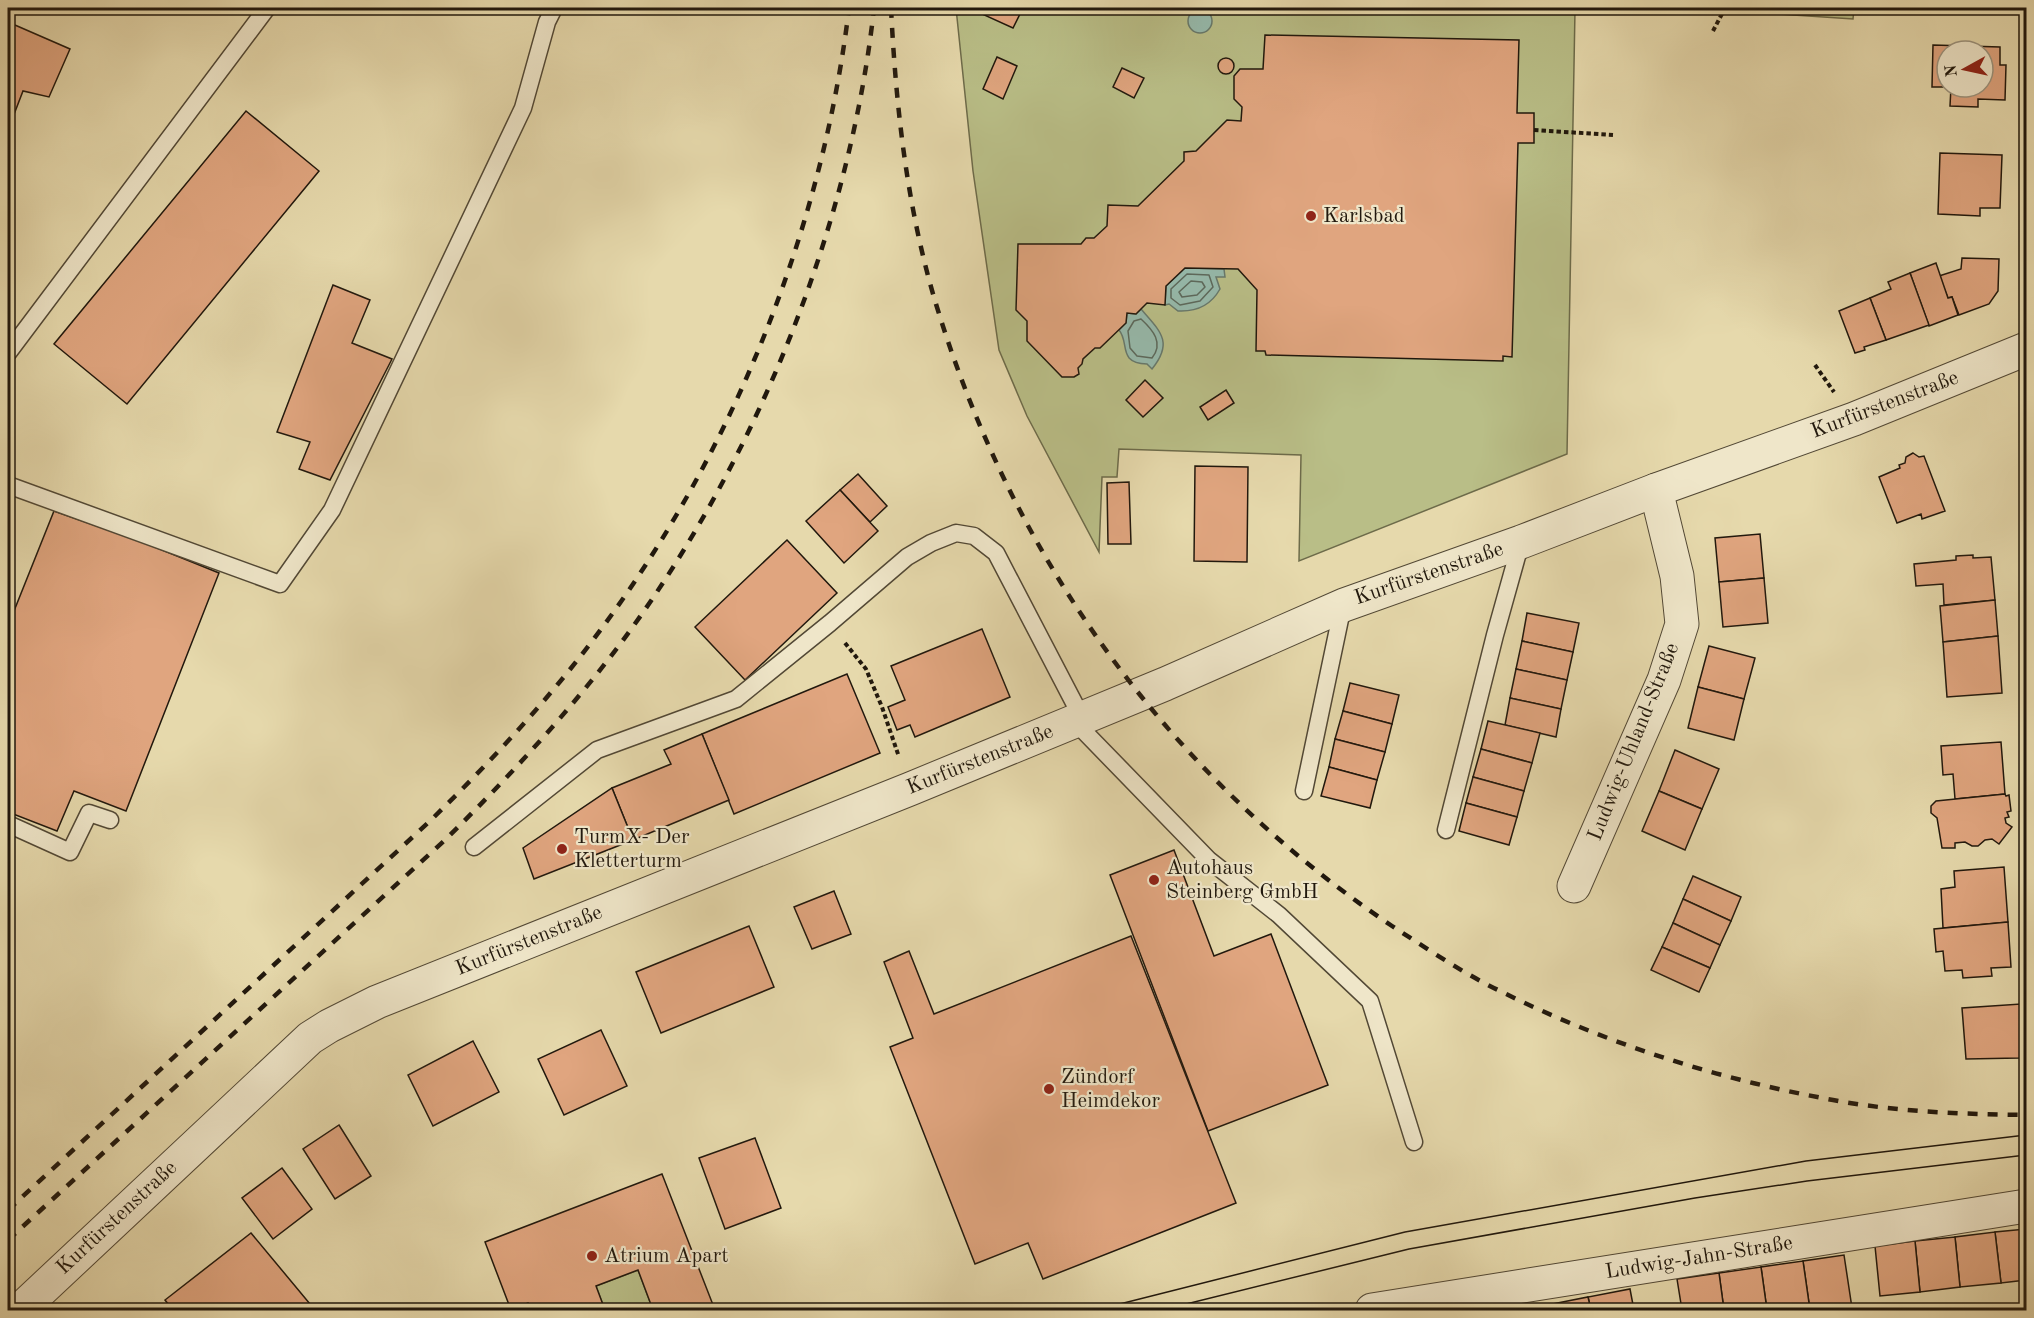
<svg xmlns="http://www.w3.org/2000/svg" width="2034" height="1318" viewBox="0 0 2034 1318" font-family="'Old Standard TT',serif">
<rect width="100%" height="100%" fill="#e6d9ac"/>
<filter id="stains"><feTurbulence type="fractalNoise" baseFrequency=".00333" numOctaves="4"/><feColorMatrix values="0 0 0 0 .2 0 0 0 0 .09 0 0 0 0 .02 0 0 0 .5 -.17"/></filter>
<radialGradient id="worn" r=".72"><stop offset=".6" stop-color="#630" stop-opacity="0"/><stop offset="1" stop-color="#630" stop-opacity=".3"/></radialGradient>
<g fill="#b9be87" stroke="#6d6b4a" stroke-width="1.5">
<path d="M956,8H1854L1853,19L1730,11L1575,10L1567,454L1299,561L1301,455L1119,449L1117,477H1102L1099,552L1027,416L999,350L973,171Z"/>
<path d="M638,1270L653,1310H605L596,1286Z"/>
</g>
<g fill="#96baac" stroke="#67796c" stroke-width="1.5">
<circle cx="1200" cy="21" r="12"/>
<path d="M1185,268L1224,269L1225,277H1216L1220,289C1211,305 1197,312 1178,311L1169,304L1165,305L1166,286Z"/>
<path d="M1141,309C1160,331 1174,342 1152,369L1147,364C1117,363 1130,343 1119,330L1126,323L1127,313L1136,314Z"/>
</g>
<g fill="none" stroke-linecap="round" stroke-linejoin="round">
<g stroke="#5c695c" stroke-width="1.5">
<path d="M1187,274L1209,275L1213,287L1200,301L1180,305L1171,298V289Z"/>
<path d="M1191,281L1202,282L1205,287L1197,295L1182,297L1179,292Z"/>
<path d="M1141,319C1153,330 1164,343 1152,358L1137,356L1130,348L1128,331L1134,321Z"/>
</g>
</g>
<g fill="#e0a57f" stroke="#21180d" stroke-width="1.5" fill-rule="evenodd">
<path d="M985,8H1023L1013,28L982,14Z"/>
<path d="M1937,8H2006V13L1937,11Z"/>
<path d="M8,22L70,49L49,97L23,91L8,130Z"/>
<path d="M1265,35L1519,40L1517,113H1534V143H1518L1512,357L1503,356V361L1266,355L1265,351H1256L1257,290L1238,269L1185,268L1166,286L1165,305L1147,303L1136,314L1127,313L1126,323L1100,348H1095L1083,359L1082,364L1078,368L1079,374L1074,377H1062L1027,341V321L1016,310L1018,244H1081L1086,238H1094L1107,226L1108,205L1138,206L1184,161V152L1196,151L1227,120L1241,121L1242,107L1234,99V76L1240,69H1263Z"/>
<path d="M1933,45L2000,47V65H2006L2005,100L1978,99V107L1950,106L1951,87H1932ZM1947,51H1983V87H1947Z"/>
<path d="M997,57L1017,66L1003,99L983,89Z"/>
<circle cx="1226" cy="66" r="8"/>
<path d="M1122,68L1144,78L1134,98L1113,87Z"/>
<path d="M246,111L319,171L127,404L54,344Z"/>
<path d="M1940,153L2002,155L2000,208H1980V216L1938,214Z"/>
<path d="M1962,258L1999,259L1998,291L1989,304L1959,315L1952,297L1948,298L1939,276L1961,269Z"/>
<path d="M1936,263L1948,298L1952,297L1958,315L1929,326L1910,273Z"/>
<path d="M1910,273L1929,325L1886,340L1870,298L1891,289L1888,282Z"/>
<path d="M333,285L370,300L352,343L392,359L330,480L299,469L310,442L277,432Z"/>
<path d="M1870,298L1886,340L1864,347L1865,350L1855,353L1839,311Z"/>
<path d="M1145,380L1163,398L1143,417L1126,400Z"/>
<path d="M1226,390L1234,403L1208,420L1200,407Z"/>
<path d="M1913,453L1919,457L1924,456L1945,511L1922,519L1921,514L1897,523L1879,477L1900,468L1899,465L1905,463L1906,457Z"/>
<path d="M1195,466L1248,467L1247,562L1194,561Z"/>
<path d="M858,474L887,506L870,522L840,490Z"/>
<path d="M1129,482L1131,544H1108L1107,483Z"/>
<path d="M840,490L878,531L844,563L806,521Z"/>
<path d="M54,511L140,541L219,573L126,811L74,791L57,831L8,812V626Z"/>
<path d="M1760,534L1764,578L1719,582L1715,538Z"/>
<path d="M787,540L837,593L745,680L695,627Z"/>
<path d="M1973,555V558L1991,557L1995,600L1944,605L1943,584L1916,586L1914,564L1956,560V556Z"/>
<path d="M1764,578L1768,623L1723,627L1719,582Z"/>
<path d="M1995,600L1998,636L1943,642L1940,606Z"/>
<path d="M1527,613L1579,623L1573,652L1522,641Z"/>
<path d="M982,629L1010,697L915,737L910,725L897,730L888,707L905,700L891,666Z"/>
<path d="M1998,636L2002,693L1947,697L1943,642Z"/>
<path d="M1522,641L1573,652L1567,680L1516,669Z"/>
<path d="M1709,646L1755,658L1744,699L1698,687Z"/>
<path d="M1516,669L1567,680L1561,709L1510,698Z"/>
<path d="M847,674L880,753L734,814L702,734Z"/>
<path d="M1350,683L1399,695L1392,724L1343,711Z"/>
<path d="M1698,687L1744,699L1734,740L1688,728Z"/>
<path d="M1510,698L1561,709L1556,737L1505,725Z"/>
<path d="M1343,711L1392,724L1385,752L1335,739Z"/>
<path d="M1488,721L1540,733L1532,763L1481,749Z"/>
<path d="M702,734L729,800L633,840L612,788L671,764L664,750Z"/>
<path d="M1335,739L1385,752L1377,780L1329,767Z"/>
<path d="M2001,742L2005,794L1955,799L1953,774L1943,775L1941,746Z"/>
<path d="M1481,749L1532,763L1524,791L1473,777Z"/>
<path d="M1675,750L1719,769L1702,809L1659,791Z"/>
<path d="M1329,767L1377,780L1370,808L1321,796Z"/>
<path d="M1473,777L1524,791L1517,817L1466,803Z"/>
<path d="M612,788L633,840L534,879L523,848Z"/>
<path d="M1659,791L1702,809L1685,850L1642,831Z"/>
<path d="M2005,794L2006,796L2009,795L2011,811L2007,812L2009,817L2005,818L2006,823L2012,827L1999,844L1992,839L1985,840L1978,846H1972L1965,842L1955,843V848H1942L1937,818L1931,813V806L1936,801Z"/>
<path d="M1466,803L1517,817L1509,845L1459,831Z"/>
<path d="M1174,850L1214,956L1271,934L1328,1085L1208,1131L1110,875Z"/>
<path d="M2004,867L2008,922L1943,928L1941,889L1955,887L1954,871Z"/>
<path d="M1693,876L1741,897L1731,921L1683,899Z"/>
<path d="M834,891L851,934L812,949L794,907Z"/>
<path d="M1683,899L1731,921L1720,945L1673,923Z"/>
<path d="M2008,922L2011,967L1991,968L1992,976L1963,978L1962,970L1945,971L1943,951L1936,952L1934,929Z"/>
<path d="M1673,923L1720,945L1710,968L1662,947Z"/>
<path d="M749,926L774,987L661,1033L636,972Z"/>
<path d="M1131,936L1236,1203L1043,1279L1028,1243L975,1264L890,1047L913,1038L884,962L909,951L934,1014Z"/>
<path d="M1662,947L1710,968L1699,992L1651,970Z"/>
<path d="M2021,1004L2022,1039L2026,1041L2025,1056L2019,1058L1966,1059L1962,1008Z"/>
<path d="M601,1030L627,1086L564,1115L538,1059Z"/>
<path d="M473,1041L499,1092L433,1126L408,1075Z"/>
<path d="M339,1125L371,1176L335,1199L303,1149Z"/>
<path d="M755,1138L781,1208L725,1229L699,1158Z"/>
<path d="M282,1168L312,1209L273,1239L242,1198Z"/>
<path d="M662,1174L715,1310H653L638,1270L596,1286L605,1310H531L528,1303L511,1310L485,1242Z"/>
<path d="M2026,1229V1280L2001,1283L1995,1232Z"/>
<path d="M1995,1232L2001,1283L1960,1287L1955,1237Z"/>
<path d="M251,1233L315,1310H173L165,1300Z"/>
<path d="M1955,1237L1960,1287L1920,1292L1915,1241Z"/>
<path d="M1915,1241L1920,1292L1880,1296L1875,1246Z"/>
<path d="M1844,1255L1852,1308L1810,1310L1803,1261Z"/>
<path d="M1803,1261L1810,1310H1767L1761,1267Z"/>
<path d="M1761,1267L1767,1310H1724L1719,1273Z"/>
<path d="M1719,1273L1724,1310H1682L1677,1279Z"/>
<path d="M1630,1289L1634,1310H1591L1588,1297Z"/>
<path d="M1588,1297L1591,1310H1543L1542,1306Z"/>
</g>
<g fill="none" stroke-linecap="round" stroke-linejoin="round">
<defs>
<g id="service">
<path d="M8,353L267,8"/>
<path d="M8,485L280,584L332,510L523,108L547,22L554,8"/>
<path d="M1074,721L1209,860L1279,915L1370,1001L1414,1142"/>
<path d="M1304,791L1343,605"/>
<path d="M8,824L70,852L89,813L110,820"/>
<path d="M1446,830L1495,635L1521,542"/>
<path d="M474,847L597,750L736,699L830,623L907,557L931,543L956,533L974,536L996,553L1082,718"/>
</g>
<g id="minor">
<path d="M1574,886L1664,680L1682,624L1677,576L1656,490"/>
<path d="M20,1310L310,1038L329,1026L377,1002L910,789L1165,684L1344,605L1521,542L1656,490L1854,419L2026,349"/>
<path d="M1372,1310L2026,1206"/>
</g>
</defs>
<use href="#service" stroke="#524835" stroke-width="19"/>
<use href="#minor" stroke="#524835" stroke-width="35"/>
<g stroke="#21180d" stroke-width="4" stroke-dasharray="4.5 3" stroke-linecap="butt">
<path d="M1713,31L1725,8"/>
<path d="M1534,130L1613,135"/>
<path d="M1815,365L1834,392"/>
<path d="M845,643L866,669L882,707L899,757"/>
</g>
<use href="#service" stroke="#efe6c9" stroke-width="16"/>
<use href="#minor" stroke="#efe6c9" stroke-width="33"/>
<g stroke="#21180d" stroke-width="1.5">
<path d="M1096,1310L1405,1232L1806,1161L2026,1135"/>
<path d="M1162,1310L1409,1249L1695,1198L1807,1181L2026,1155"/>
</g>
<g stroke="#21180d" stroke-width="4.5" stroke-dasharray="10 10" stroke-linecap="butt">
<path d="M891,8C896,108 907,208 936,304C1014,561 1169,776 1392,926C1426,948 1461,972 1498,990C1604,1043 1717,1079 1833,1100C1897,1112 1962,1114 2026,1115"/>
<path d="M8,1210L430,821C475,777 518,732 558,684C715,496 820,250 849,8"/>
<path d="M8,1240L445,840C508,778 568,713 621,643C754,464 850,229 874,8"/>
</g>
</g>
<g fill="#8f2418" stroke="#efe6c9" stroke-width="2">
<circle cx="1311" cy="216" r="6"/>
<circle cx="562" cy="849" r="6"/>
<circle cx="1154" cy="880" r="6"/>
<circle cx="1049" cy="1089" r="6"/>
<circle cx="592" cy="1256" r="6"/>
</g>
<g text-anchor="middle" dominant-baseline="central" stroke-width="4.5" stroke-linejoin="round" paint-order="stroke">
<g font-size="21" fill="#21180d" stroke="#efe6c9" text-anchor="start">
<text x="1323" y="216">Karlsbad</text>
<text x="574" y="837">TurmX- Der<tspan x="574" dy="24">Kletterturm</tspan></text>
<text x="1166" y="868">Autohaus<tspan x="1166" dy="24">Steinberg GmbH</tspan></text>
<text x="1061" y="1077">Zündorf<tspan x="1061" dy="24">Heimdekor</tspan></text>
<text x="604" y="1256">Atrium Apart</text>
</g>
<g font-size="21" fill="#21180d" stroke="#efe6c9">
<text transform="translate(1885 405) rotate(-21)">Kurfürstenstraße</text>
<text transform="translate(1429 574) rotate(-19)">Kurfürstenstraße</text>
<text transform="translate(1634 742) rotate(-68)">Ludwig-Uhland-Straße</text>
<text transform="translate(980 760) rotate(-22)">Kurfürstenstraße</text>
<text transform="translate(529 941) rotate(-22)">Kurfürstenstraße</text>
<text transform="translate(117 1218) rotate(-43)">Kurfürstenstraße</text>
<text transform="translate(1699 1258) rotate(-9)">Ludwig-Jahn-Straße</text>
</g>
</g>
<rect width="2034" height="1318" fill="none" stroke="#e6d9ac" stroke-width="30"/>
<rect x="9" y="9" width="2016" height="1300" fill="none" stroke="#21180d" stroke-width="3"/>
<rect x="15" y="15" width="2004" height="1288" fill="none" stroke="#21180d" stroke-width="1.5"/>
<g transform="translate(1965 69) rotate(262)"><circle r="28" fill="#efe6c9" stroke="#9d947e" stroke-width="1.5"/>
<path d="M0-4.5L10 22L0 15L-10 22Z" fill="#8f2418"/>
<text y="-9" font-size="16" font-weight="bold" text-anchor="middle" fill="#21180d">N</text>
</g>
<rect width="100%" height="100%" filter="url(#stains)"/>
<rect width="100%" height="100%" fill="url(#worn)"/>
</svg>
